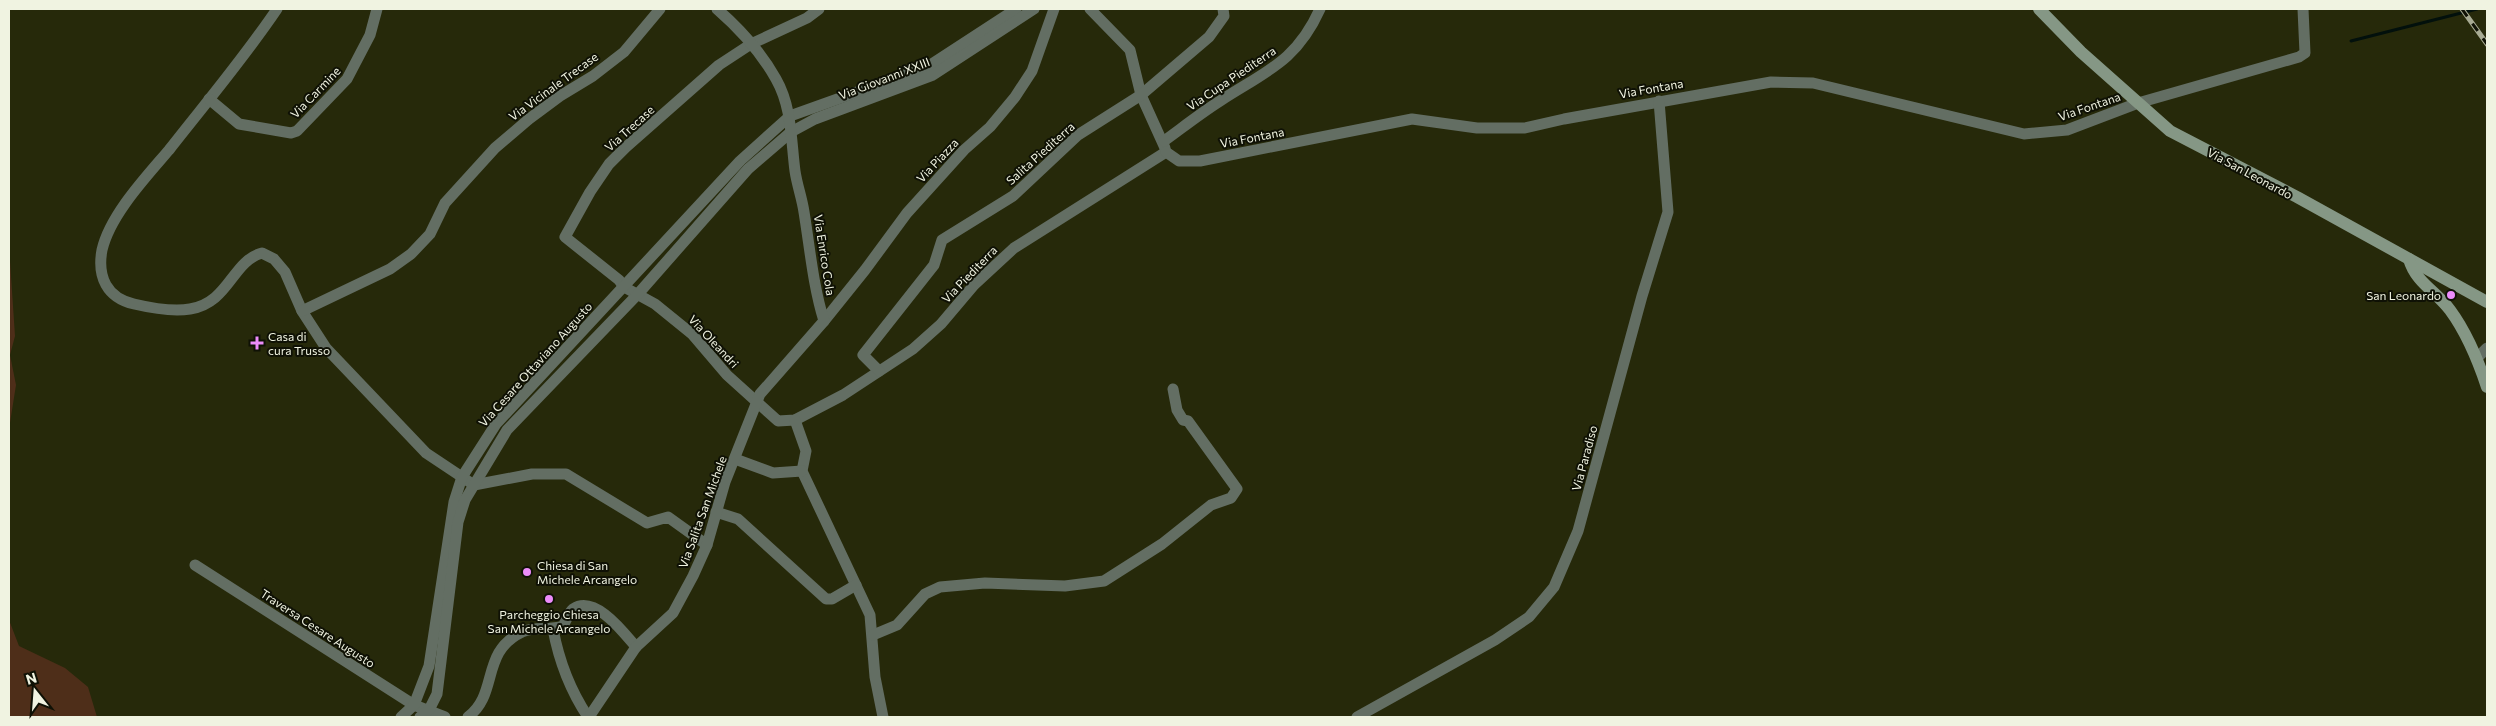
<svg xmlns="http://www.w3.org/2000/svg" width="2496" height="726" viewBox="0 0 2496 726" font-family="Commissioner,sans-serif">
<rect width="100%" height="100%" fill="#26290a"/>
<g fill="#4e2e19">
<path d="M9,246L15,336L10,355L16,385L9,429Z"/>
<path d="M9,620L19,646L65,668L88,687L97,717H9Z"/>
</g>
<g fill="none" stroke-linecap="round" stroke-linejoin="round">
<path stroke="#02100c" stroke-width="3" d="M2351,41L2477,9"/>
<g stroke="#636e63" stroke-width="11">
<path d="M277,9C244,58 205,104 169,150C146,177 110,215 102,250C97,277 107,298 134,304C151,308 173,312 190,309C229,303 232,261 262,253L274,259L285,272L302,311L326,348L426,453L474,485L532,474H566L647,523L668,517L707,545"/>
<path d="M819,9L807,18L751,44L719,65L626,147L609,164L590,192L565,237L619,280L624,287L655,304L692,334L727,375L778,421L795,420L843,395L913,349L941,324L974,285L1014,248L1166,152"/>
<path d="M1090,9L1130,50L1141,95L1165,148"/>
<path d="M209,99L239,124L291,133L297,131L347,79L370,35L377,9"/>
<path d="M1164,141C1182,128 1201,113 1220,101C1266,71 1296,62 1320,9"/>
<path d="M1166,152L1179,161H1200L1412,119L1477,128H1525L1564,119L1771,82L1813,83L2024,134L2067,130L2138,103L2299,57L2305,53L2303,9"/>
<path d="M302,311L390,269L411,254L430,234L445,203L495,148L529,119L560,96L593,76L624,52L660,9"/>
<path d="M824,321L865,270L907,213L964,150L990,127L1015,97L1032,71L1054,9"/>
<path d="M2477,358L2487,348"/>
<path d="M879,371L863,355L934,265L942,240L1013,196L1078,135L1141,95L1209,37L1224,16L1223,9"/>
<path d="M795,420L806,451L802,471L870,615L875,677L883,717"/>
<path d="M735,459L773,473L802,471"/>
<path d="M716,512L738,519L826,599H832L856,585"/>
<path d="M195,565L414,705L445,717"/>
<path d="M553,629C559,661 570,690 588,717"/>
<path d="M873,635L897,625L925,594L940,587L985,583L1065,586L1104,581L1162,544L1211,505L1231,498L1237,489L1188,421L1183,420L1177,410L1173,389"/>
<path d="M401,717L414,705L429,666L454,502L462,477L496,424L740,161L790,116L927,67L1016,9"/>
<path d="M420,717L429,710L437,694L458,522L465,500L507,430L638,294L748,169L791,132L815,119L933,75L1034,9"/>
<path d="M468,717C499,694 480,652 522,632C536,626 550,631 563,626C566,621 569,612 573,609C595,594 624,633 636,647"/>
<path d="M589,717L636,647L673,613L693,576L707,545L725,482L760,394L824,321C813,285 810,249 804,212C802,198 797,185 795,171C791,140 792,107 776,79C761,52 740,29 717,9"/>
<path d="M1357,717L1495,640L1529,617L1554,587L1578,531L1642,296L1668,212L1659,101"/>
</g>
<g stroke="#859785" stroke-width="12">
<path d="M2039,9L2081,52L2170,131L2297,197L2487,302"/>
<path d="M2409,259C2416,283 2436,291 2450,310C2467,333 2478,360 2487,387"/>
</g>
<defs>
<path id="rail" d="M2462,9L2487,44"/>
</defs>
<use href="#rail" stroke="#a7aa93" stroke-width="5"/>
<use href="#rail" stroke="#0f1105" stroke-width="3" stroke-dasharray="9" stroke-linecap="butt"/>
</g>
<g fill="#ec8cfa" stroke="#0f1105" stroke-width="2">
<circle cx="2451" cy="295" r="5"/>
<path d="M254.5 335.5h5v5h5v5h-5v5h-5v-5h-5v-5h5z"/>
<circle cx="527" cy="572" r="5"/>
<circle cx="549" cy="599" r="5"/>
</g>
<g text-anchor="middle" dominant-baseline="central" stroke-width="4" stroke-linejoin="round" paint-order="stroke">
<g font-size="12" fill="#f0f3e1" stroke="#0f1105">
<text transform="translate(884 78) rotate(-21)">Via Giovanni XXIII</text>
<text transform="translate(1231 78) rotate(-34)">Via Cupa Piediterra</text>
<text transform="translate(553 86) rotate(-36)">Via Vicinale Trecase</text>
<text transform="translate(1651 88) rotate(-10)">Via Fontana</text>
<text transform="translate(315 92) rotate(-46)">Via Carmine</text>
<text transform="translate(2089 106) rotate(-19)">Via Fontana</text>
<text transform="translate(629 128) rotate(-42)">Via Trecase</text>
<text transform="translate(1252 137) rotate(-11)">Via Fontana</text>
<text transform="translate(1040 153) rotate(-42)">Salita Piediterra</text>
<text transform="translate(937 160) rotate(-47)">Via Piazza</text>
<text transform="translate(2250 173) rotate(28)">Via San Leonardo</text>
<text transform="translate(825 255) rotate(81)">Via Enrico Cola</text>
<text transform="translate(969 274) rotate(-46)">Via Piediterra</text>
<text transform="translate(714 341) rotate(47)">Via Oleandri</text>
<text transform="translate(535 364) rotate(-48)">Via Cesare Ottaviano Augusto</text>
<text transform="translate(1584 458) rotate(-75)">Via Paradiso</text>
<text transform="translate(702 512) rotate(-70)">Via Salita San Michele</text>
<text transform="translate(318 628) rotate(33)">Traversa Cesare Augusto</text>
</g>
<g font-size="12" fill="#f0f3e1" stroke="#0f1105" text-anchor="start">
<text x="2441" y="295" text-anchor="end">San Leonardo</text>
<text x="268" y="336">Casa di<tspan x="268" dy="14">cura Trusso</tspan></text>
<text x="537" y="565">Chiesa di San<tspan x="537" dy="14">Michele Arcangelo</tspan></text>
<text x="549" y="614" text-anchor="middle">Parcheggio Chiesa<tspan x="549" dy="14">San Michele Arcangelo</tspan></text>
</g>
</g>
<rect width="2496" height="726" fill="none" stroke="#f0f3e1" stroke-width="20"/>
<g transform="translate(35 691) rotate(343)" stroke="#0f1105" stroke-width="4" paint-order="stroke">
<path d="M0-4L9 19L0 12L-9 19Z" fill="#f0f3e1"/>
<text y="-8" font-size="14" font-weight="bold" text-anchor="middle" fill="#f0f3e1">N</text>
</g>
</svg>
